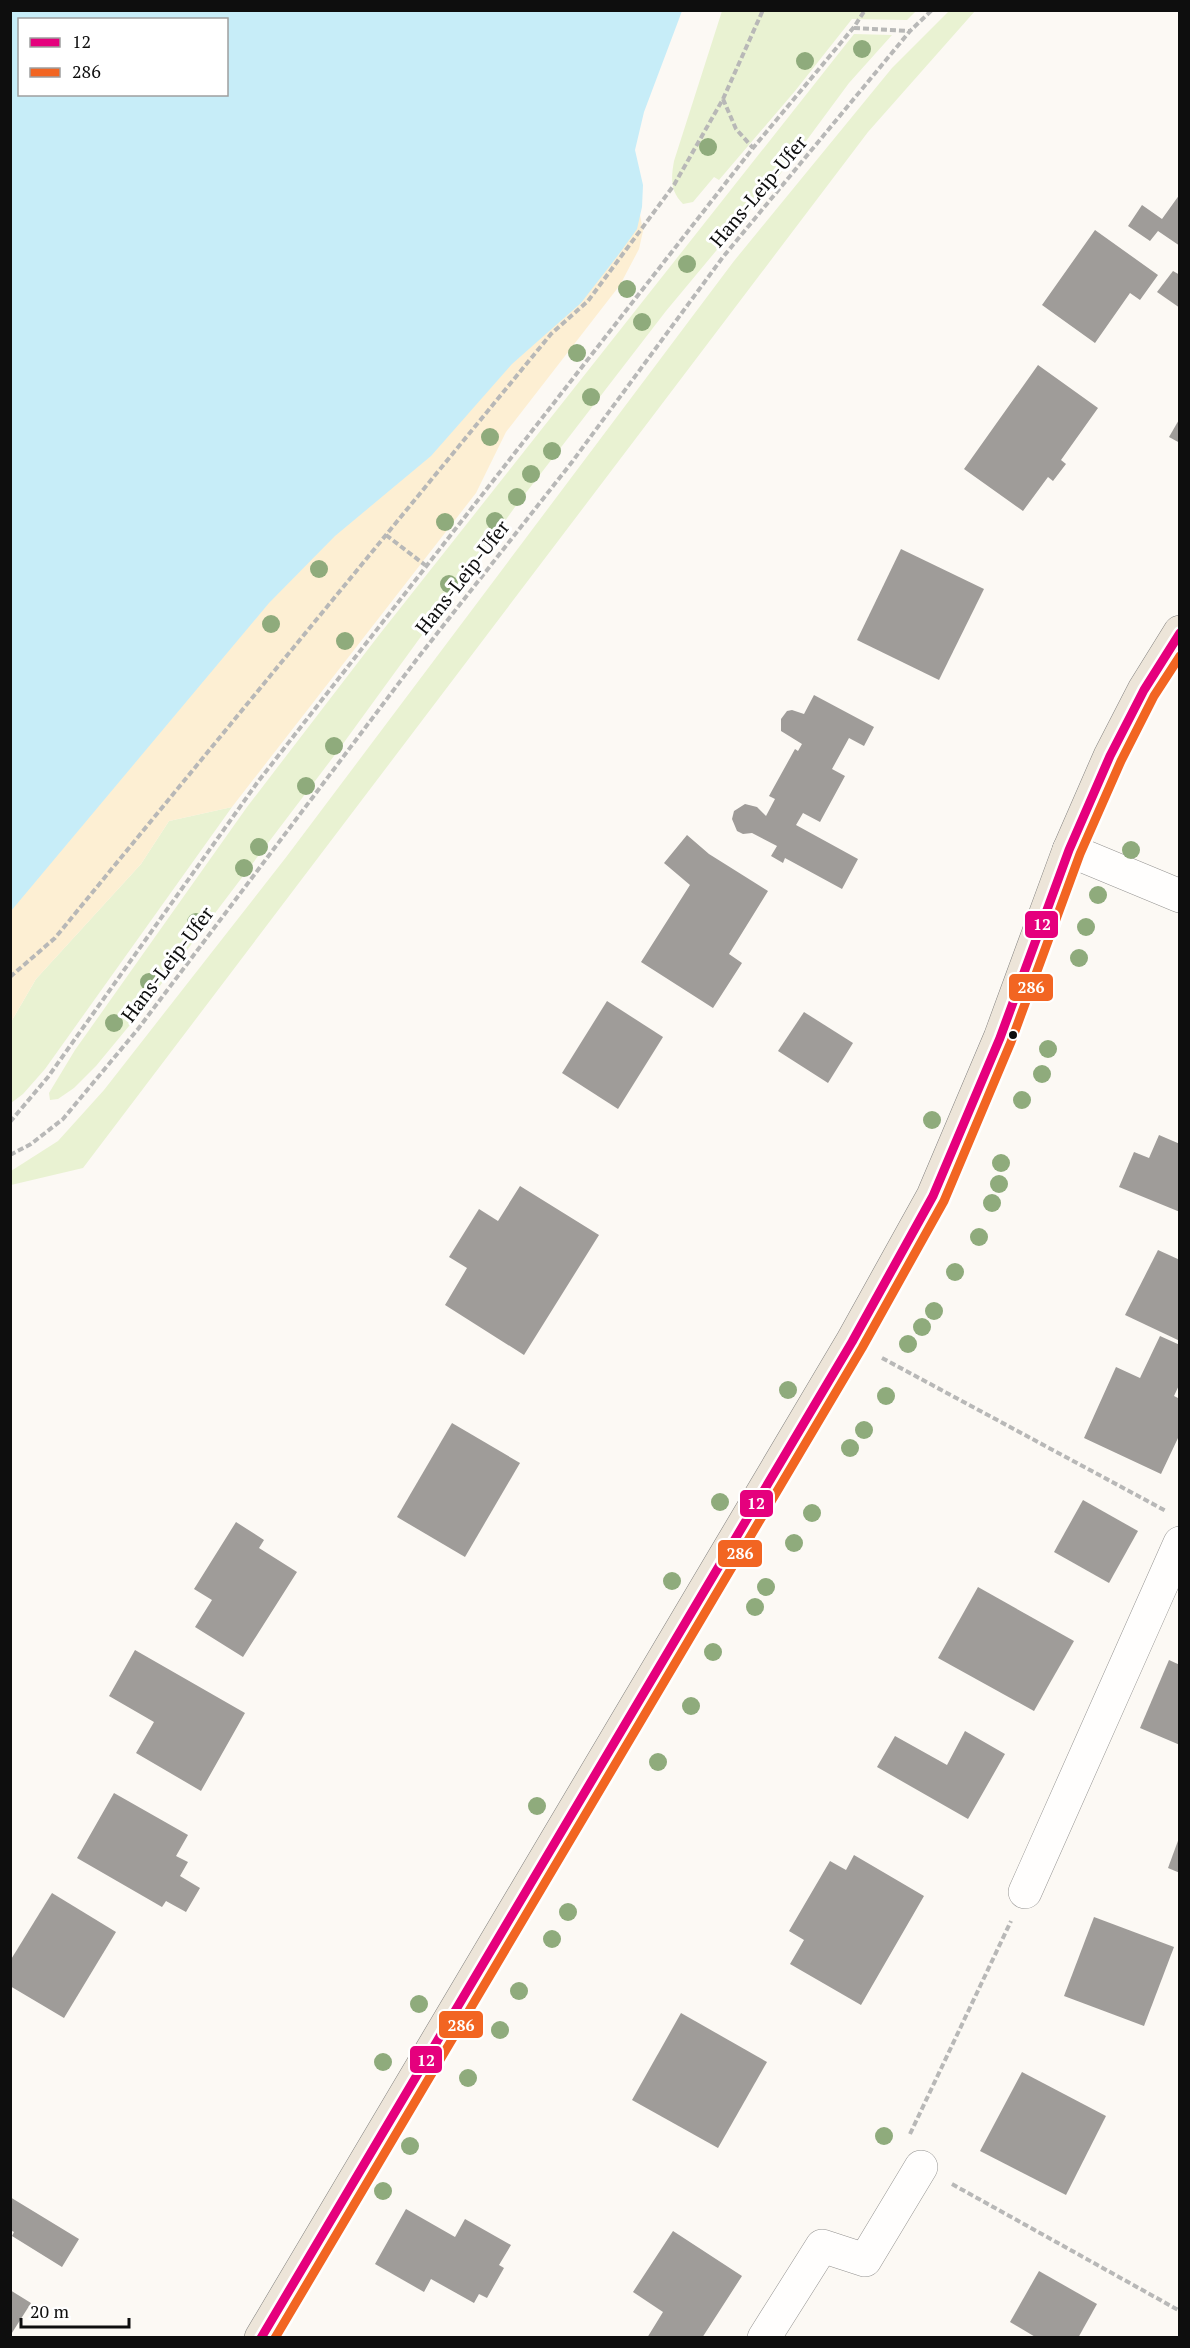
<svg xmlns="http://www.w3.org/2000/svg" width="1190" height="2348" viewBox="0 0 1190 2348" font-family="'PT Serif',serif">
<rect width="100%" height="100%" fill="#fcf9f4"/>
<g fill="#e9f2d2">
<path d="M950,10L975,11L868,132L83,1168L11,1185V1171L58,1141L104,1090L287,856L734,261L892,68Z"/>
<path d="M722,11H916L907,20L852,19L795,91L719,180L714,177L693,202L683,204C670,191 671,178 674,161Z"/>
<path d="M854,34L892,35L849,83L795,156L666,311L515,507L337,752L134,1020L96,1066L74,1088L58,1099L50,1100L49,1093L75,1050L247,807L379,635Z"/>
<path d="M232,807L45,1069L23,1094L11,1103V1022L36,979L141,864L169,821Z"/>
</g>
<path fill="#fdefd3" d="M639,209L643,231L639,249L620,285L506,432L476,493L232,807L169,821L141,864L36,979L11,1022V768Z"/>
<path fill="#c7edf8" fill-rule="evenodd" d="M11,10L682,11L644,112L635,150L643,185L642,207L637,229L619,254L581,303L512,364L431,456L335,536L269,603L11,911ZM20,20H226V94H20Z"/>
<g fill="#9f9c99">
<path d="M1180,194V246L1158,231L1150,241L1128,226L1142,205L1162,219Z"/>
<path d="M1095,230L1158,275L1140,300L1130,293L1095,343L1042,305Z"/>
<path d="M1173,271L1180,275V308L1157,292Z"/>
<path d="M1038,365L1098,408L1061,460L1066,464L1053,481L1048,477L1023,511L964,469Z"/>
<path d="M1180,418V443L1169,437Z"/>
<path d="M901,549L984,589L939,680L857,640Z"/>
<path d="M814,695L874,727L864,746L849,738L832,769L845,776L820,822L803,813L796,825L858,859L842,889L785,858L783,863L771,856L777,846L752,833L743,834L737,831L732,819L734,811L745,804L757,807L766,816L775,799L769,796L795,749L798,751L802,744L781,731V719L787,711L792,710L804,714Z"/>
<path d="M687,835L709,854L768,891L729,954L742,963L713,1008L641,962L690,885L664,863Z"/>
<path d="M607,1001L663,1037L618,1109L562,1073Z"/>
<path d="M804,1012L853,1043L828,1083L778,1051Z"/>
<path d="M1159,1135L1180,1144V1212L1119,1187L1134,1152L1149,1158Z"/>
<path d="M520,1186L599,1235L524,1355L445,1305L467,1268L449,1257L479,1209L498,1221Z"/>
<path d="M1158,1250L1180,1260V1341L1125,1315Z"/>
<path d="M1160,1336L1180,1345V1383L1174,1396L1180,1399V1438H1178L1161,1474L1084,1438L1116,1367L1140,1378Z"/>
<path d="M452,1423L520,1463L465,1557L397,1517Z"/>
<path d="M1083,1500L1138,1531L1109,1583L1054,1552Z"/>
<path d="M236,1522L264,1540L259,1548L297,1572L243,1657L195,1627L212,1600L194,1589Z"/>
<path d="M978,1587L1074,1641L1034,1711L938,1658Z"/>
<path d="M135,1650L245,1713L201,1791L136,1753L154,1722L109,1696Z"/>
<path d="M1169,1660L1180,1665V1745L1140,1728Z"/>
<path d="M965,1731L1005,1754L968,1819L877,1767L895,1736L947,1765Z"/>
<path d="M114,1793L188,1835L176,1856L188,1862L180,1876L200,1888L186,1912L166,1901L162,1907L77,1858Z"/>
<path d="M1179,1838H1180V1873L1168,1868Z"/>
<path d="M854,1855L924,1896L861,2005L790,1964L804,1940L789,1931L830,1861L846,1870Z"/>
<path d="M52,1893L116,1932L64,2018L10,1986V1961Z"/>
<path d="M1094,1917L1174,1947L1144,2026L1064,1996Z"/>
<path d="M681,2013L767,2062L718,2148L632,2100Z"/>
<path d="M1022,2072L1106,2116L1066,2195L980,2151Z"/>
<path d="M10,2197L79,2239L62,2267L12,2236L14,2232L10,2230Z"/>
<path d="M406,2209L455,2237L465,2219L511,2245L499,2265L504,2268L487,2298L479,2294L474,2303L431,2279L424,2292L375,2264Z"/>
<path d="M673,2231L742,2276L702,2338H647L663,2312L633,2292Z"/>
<path d="M1039,2271L1097,2304L1078,2338H1037L1010,2322Z"/>
<path d="M10,2290L31,2303L10,2336Z"/>
</g>
<g fill="none" stroke-linecap="round" stroke-linejoin="round">
<defs>
<g id="minor">
<path d="M1069,850L1180,896"/>
<path d="M1025,1892L1180,1543"/>
<path d="M764,2338L822,2246L865,2260L921,2167"/>
</g>
<path id="major" d="M261,2338L852,1342L933,1196L1000,1038L1069,850L1110,756L1144,690L1180,632"/>
</defs>
<use href="#minor" stroke="#959492" stroke-width="34"/>
<use href="#major" stroke="#82817f" stroke-width="34"/>
<g stroke="#b8b8b7" stroke-width="4" stroke-dasharray="6 3" stroke-linecap="butt">
<path d="M854,28L910,31"/>
<path d="M723,99L736,129L753,148"/>
<path d="M386,535L425,565"/>
<path d="M10,977L55,938L551,334L588,301L674,185L723,99L763,10"/>
<path d="M10,1122L48,1077L257,783L753,148L854,27L865,10"/>
<path d="M10,1155L31,1144L63,1119L138,1029L417,659L572,462L723,257L910,31L932,10"/>
<path d="M882,1358L1166,1511"/>
<path d="M910,2134L1011,1921"/>
<path d="M952,2184L1180,2311"/>
</g>
<use href="#minor" stroke="#fffefd" stroke-width="33"/>
<use href="#major" stroke="#ede5d9" stroke-width="33"/>
<defs>
<path id="bus-1" d="M261,2338L852,1342L933,1196L1000,1038L1069,850L1110,756L1144,690L1180,633"/>
<path id="bus-2" d="M275,2338L862,1348L944,1201L1011,1042L1080,854L1121,761L1154,696L1180,656"/>
</defs>
<use href="#bus-1" stroke="#fff" stroke-width="14"/>
<use href="#bus-2" stroke="#fff" stroke-width="14"/>
<use href="#bus-1" stroke="#e5007d" stroke-width="9"/>
<use href="#bus-2" stroke="#f26522" stroke-width="9"/>
</g>
<g fill="#8fab7c">
<circle cx="862" cy="49" r="9"/>
<circle cx="805" cy="61" r="9"/>
<circle cx="708" cy="147" r="9"/>
<circle cx="687" cy="264" r="9"/>
<circle cx="627" cy="289" r="9"/>
<circle cx="642" cy="322" r="9"/>
<circle cx="577" cy="353" r="9"/>
<circle cx="591" cy="397" r="9"/>
<circle cx="490" cy="437" r="9"/>
<circle cx="552" cy="451" r="9"/>
<circle cx="531" cy="474" r="9"/>
<circle cx="517" cy="497" r="9"/>
<circle cx="495" cy="521" r="9"/>
<circle cx="445" cy="522" r="9"/>
<circle cx="319" cy="569" r="9"/>
<circle cx="449" cy="584" r="9"/>
<circle cx="271" cy="624" r="9"/>
<circle cx="345" cy="641" r="9"/>
<circle cx="334" cy="746" r="9"/>
<circle cx="306" cy="786" r="9"/>
<circle cx="259" cy="847" r="9"/>
<circle cx="1131" cy="850" r="9"/>
<circle cx="244" cy="868" r="9"/>
<circle cx="1098" cy="895" r="9"/>
<circle cx="196" cy="922" r="9"/>
<circle cx="1086" cy="927" r="9"/>
<circle cx="1079" cy="958" r="9"/>
<circle cx="149" cy="982" r="9"/>
<circle cx="114" cy="1023" r="9"/>
<circle cx="1048" cy="1049" r="9"/>
<circle cx="1042" cy="1074" r="9"/>
<circle cx="1022" cy="1100" r="9"/>
<circle cx="932" cy="1120" r="9"/>
<circle cx="1001" cy="1163" r="9"/>
<circle cx="999" cy="1184" r="9"/>
<circle cx="992" cy="1203" r="9"/>
<circle cx="979" cy="1237" r="9"/>
<circle cx="955" cy="1272" r="9"/>
<circle cx="934" cy="1311" r="9"/>
<circle cx="922" cy="1327" r="9"/>
<circle cx="908" cy="1344" r="9"/>
<circle cx="788" cy="1390" r="9"/>
<circle cx="886" cy="1396" r="9"/>
<circle cx="864" cy="1430" r="9"/>
<circle cx="850" cy="1448" r="9"/>
<circle cx="720" cy="1502" r="9"/>
<circle cx="812" cy="1513" r="9"/>
<circle cx="794" cy="1543" r="9"/>
<circle cx="672" cy="1581" r="9"/>
<circle cx="766" cy="1587" r="9"/>
<circle cx="755" cy="1607" r="9"/>
<circle cx="713" cy="1652" r="9"/>
<circle cx="691" cy="1706" r="9"/>
<circle cx="658" cy="1762" r="9"/>
<circle cx="537" cy="1806" r="9"/>
<circle cx="568" cy="1912" r="9"/>
<circle cx="552" cy="1939" r="9"/>
<circle cx="519" cy="1991" r="9"/>
<circle cx="419" cy="2004" r="9"/>
<circle cx="500" cy="2030" r="9"/>
<circle cx="383" cy="2062" r="9"/>
<circle cx="468" cy="2078" r="9"/>
<circle cx="884" cy="2136" r="9"/>
<circle cx="410" cy="2146" r="9"/>
<circle cx="383" cy="2191" r="9"/>
</g>
<circle fill="#0e0e0e" stroke="#fff" stroke-width="2" cx="1013" cy="1035" r="5"/>
<g text-anchor="middle" dominant-baseline="central" stroke-width="6" stroke-linejoin="round" paint-order="stroke">
<g font-size="20" fill="#0e0e0e" stroke="#fff">
<text transform="translate(758 191) rotate(-50)">Hans-Leip-Ufer</text>
<text transform="translate(462 577) rotate(-52)">Hans-Leip-Ufer</text>
<text transform="translate(167 964) rotate(-53)">Hans-Leip-Ufer</text>
</g>
</g>
<g stroke="#fff" stroke-width="2">
<rect x="1024" y="910" width="35" height="29" rx="6" fill="#e5007d"/>
<rect x="1008" y="973" width="46" height="29" rx="6" fill="#f26522"/>
<rect x="739" y="1489" width="35" height="29" rx="6" fill="#e5007d"/>
<rect x="717" y="1539" width="46" height="29" rx="6" fill="#f26522"/>
<rect x="438" y="2010" width="46" height="29" rx="6" fill="#f26522"/>
<rect x="409" y="2045" width="34" height="29" rx="6" fill="#e5007d"/>
</g>
<g font-size="16" text-anchor="middle" font-weight="bold" fill="#fff">
<text x="1042" y="930">12</text>
<text x="1031" y="993">286</text>
<text x="756" y="1509">12</text>
<text x="740" y="1559">286</text>
<text x="461" y="2031">286</text>
<text x="426" y="2066">12</text>
</g>
<rect width="1190" height="2348" fill="none" stroke="#0e0e0e" stroke-width="24"/>
<rect x="18" y="18" width="210" height="78" fill="#ffffff" stroke="#9f9f9f" stroke-width="1.5"/>
<rect x="30" y="38" width="30" height="9" fill="#e5007d" stroke="#9f9f9f" stroke-width="1.5"/>
<text x="72" y="48" font-size="18" fill="#0e0e0e">12</text>
<rect x="30" y="68" width="30" height="9" fill="#f26522" stroke="#9f9f9f" stroke-width="1.5"/>
<text x="72" y="78" font-size="18" fill="#0e0e0e">286</text>
<path d="M21 2318v9h108v-9" fill="none" stroke="#0e0e0e" stroke-width="3"/>
<text x="30" y="2318" font-size="18" fill="#0e0e0e" stroke="#ffffff" stroke-width="4.5" paint-order="stroke">20 m</text>
</svg>
